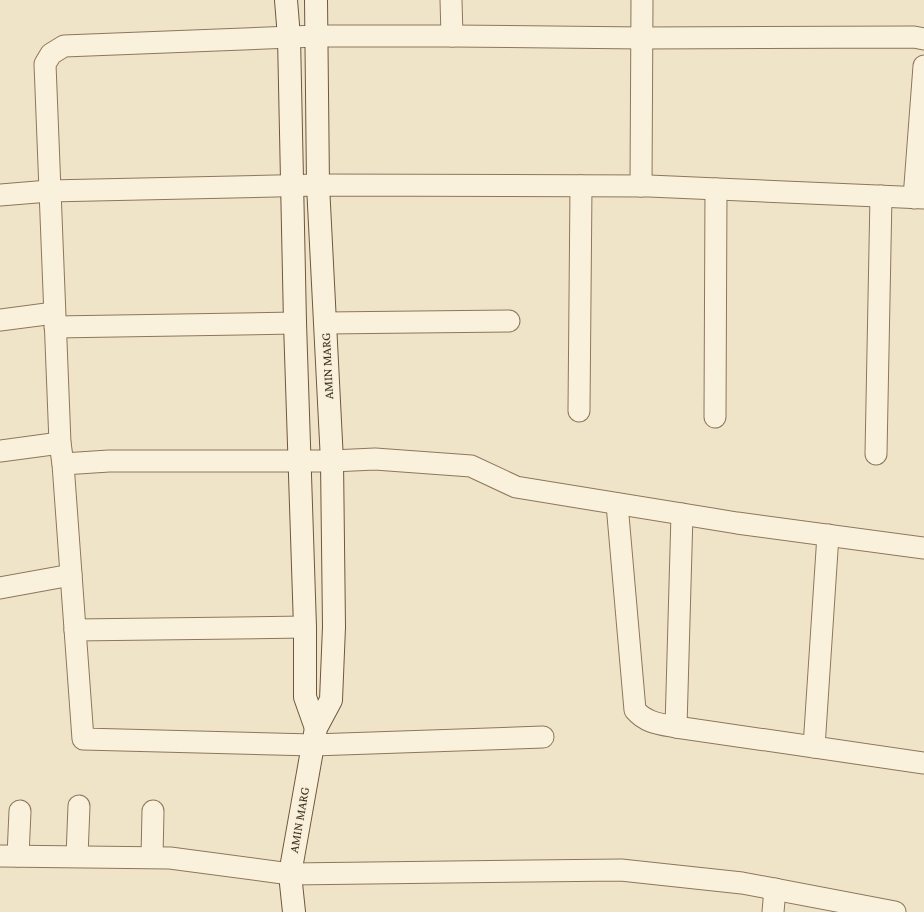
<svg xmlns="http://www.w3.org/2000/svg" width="924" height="912" viewBox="0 0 924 912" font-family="'Crimson Pro',serif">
<rect width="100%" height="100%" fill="#f0e4c8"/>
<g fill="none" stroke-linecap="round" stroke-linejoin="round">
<defs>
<g id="street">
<path d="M451,0L452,36"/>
<path d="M641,186L642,0"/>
<path d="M0,195L49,191L318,185L649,186L924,198"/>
<path d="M914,198L924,66"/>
<path d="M0,320L54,313"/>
<path d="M325,323L509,321"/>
<path d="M55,327L295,323"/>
<path d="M579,411L581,186"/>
<path d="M715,417L716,189"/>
<path d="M0,451L60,443"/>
<path d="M876,454L881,196"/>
<path d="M63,464L109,461H332L375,459L471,466L516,487L737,523L924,548"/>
<path d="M617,504L635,710C646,723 660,724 676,727"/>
<path d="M682,514L676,727L924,763"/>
<path d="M0,588L71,575"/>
<path d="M75,630L305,627"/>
<path d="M543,737L313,745L83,739L63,464L60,443L45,64L51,54L64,46L317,36H452L642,38L914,37L924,39"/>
<path d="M814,747L828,535"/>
<path d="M0,856L170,858L290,874L621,870L742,883L895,912"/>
<path d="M18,856L20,811"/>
<path d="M77,856L79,806"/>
<path d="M152,857L153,811"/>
<path d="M773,912L775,889"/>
</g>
<g id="secondary">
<path d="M286,0L289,37L295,323L305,627V697L316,728"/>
<path d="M294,912L290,874L316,728L331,700L334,627L332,461L318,185L316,0"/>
</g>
</defs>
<use href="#street" stroke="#8d765c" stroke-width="23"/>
<use href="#secondary" stroke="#6f573f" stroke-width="24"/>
<use href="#street" stroke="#faf1dc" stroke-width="21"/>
<use href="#secondary" stroke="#faf1dc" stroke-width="22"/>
</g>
<g text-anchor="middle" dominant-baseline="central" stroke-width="3" stroke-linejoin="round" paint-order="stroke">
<g font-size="13" fill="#3d2e20" stroke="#f7eed8">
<text transform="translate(327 366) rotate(-93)">AMIN MARG</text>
<text transform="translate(299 820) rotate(-80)">AMIN MARG</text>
</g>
</g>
</svg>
